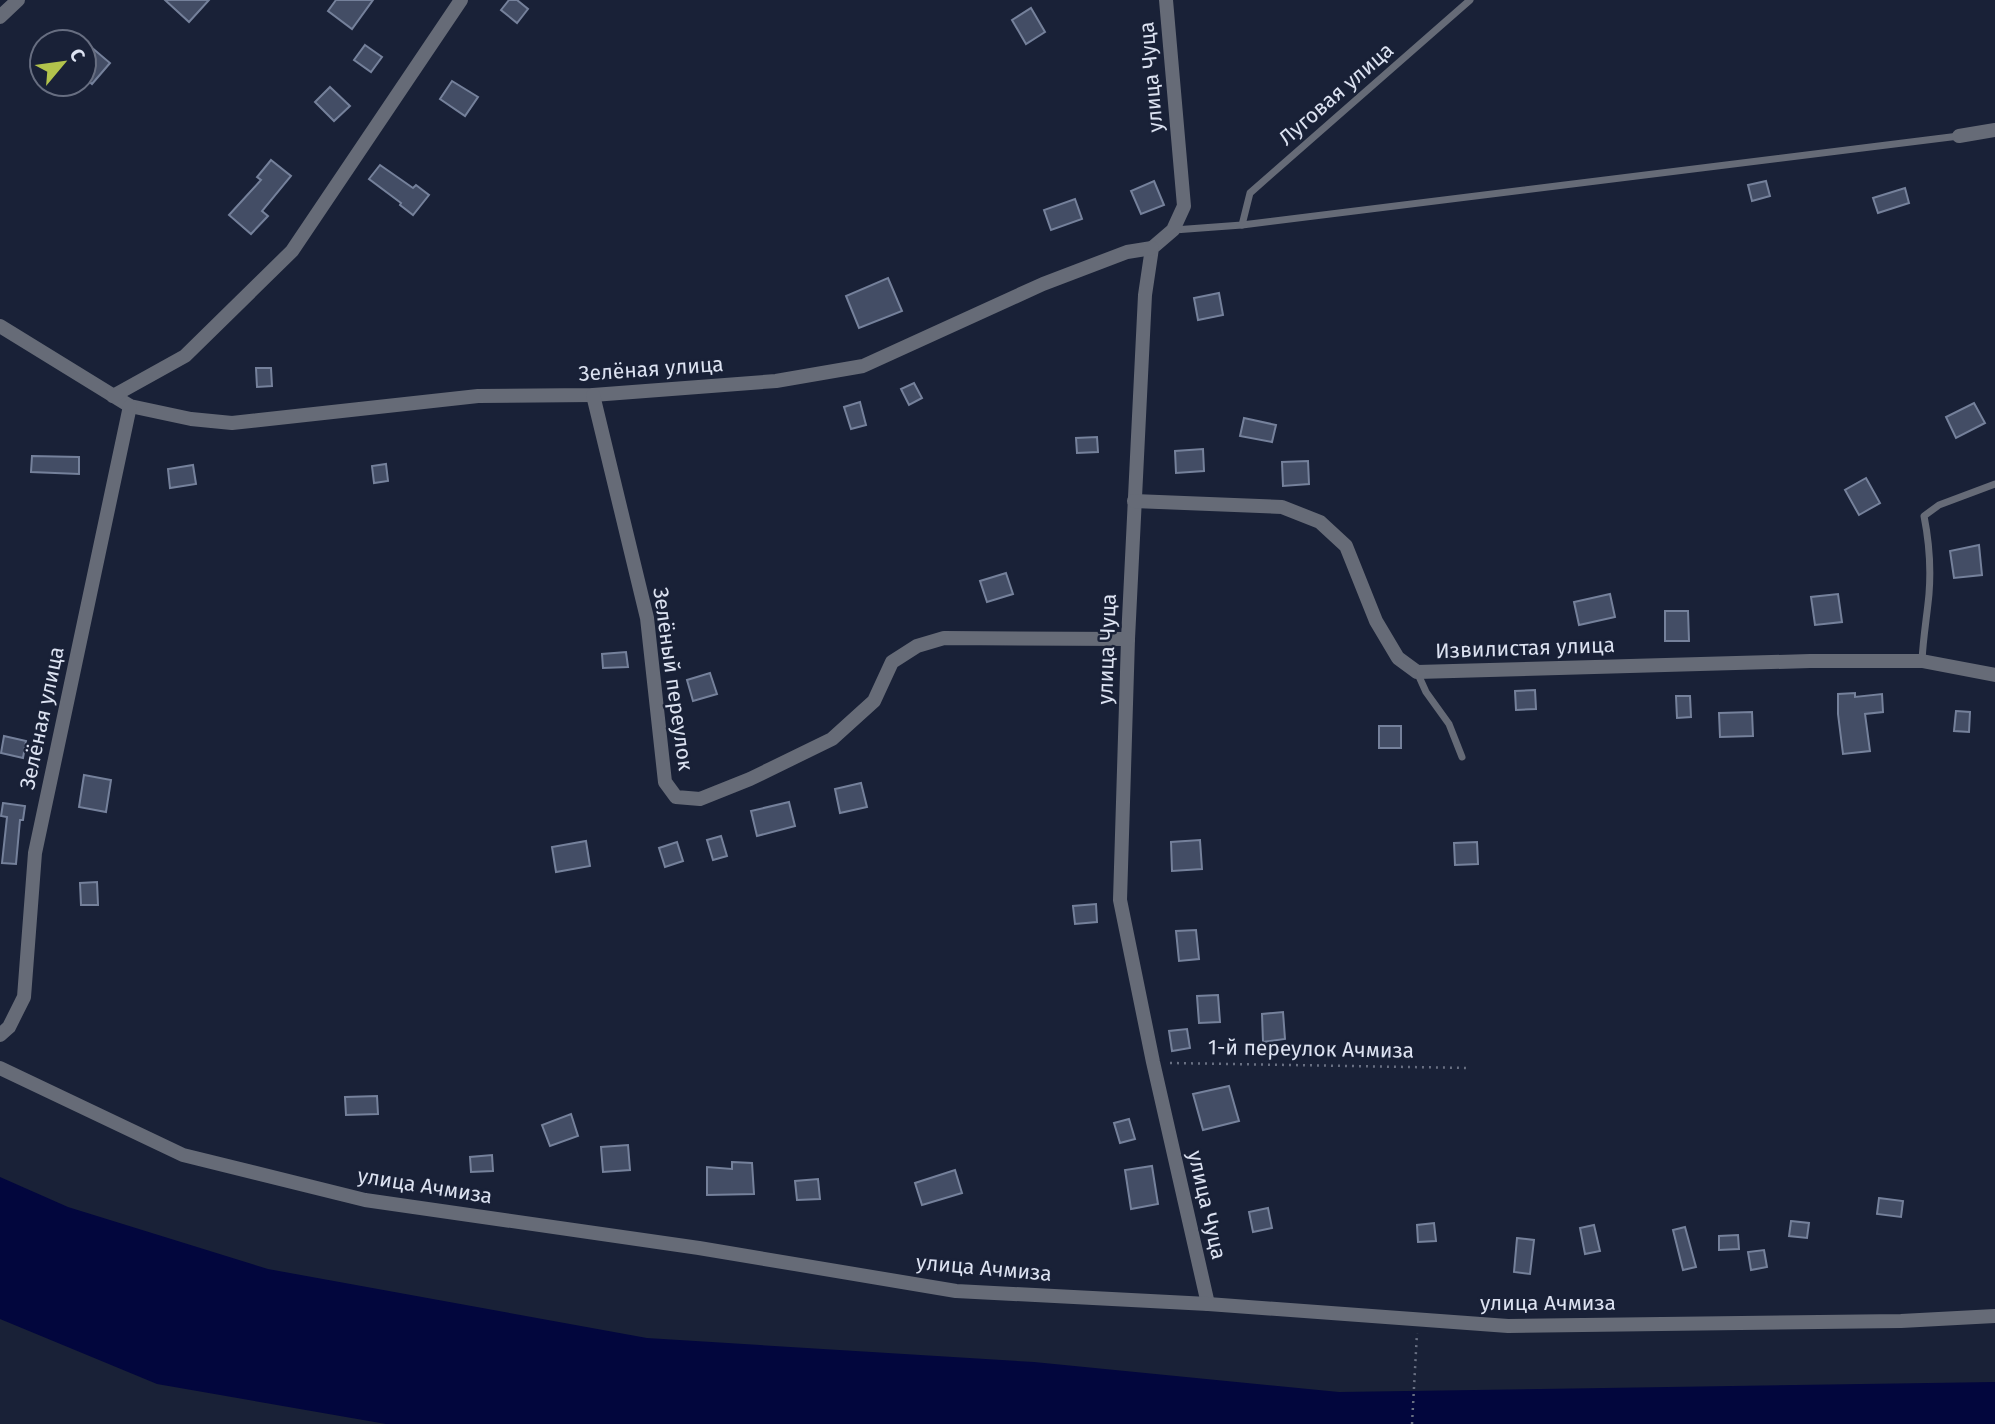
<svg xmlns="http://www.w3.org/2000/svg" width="1995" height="1424" viewBox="0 0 1995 1424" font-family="'Fira Sans',sans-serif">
<rect width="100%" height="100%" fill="#192137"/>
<path fill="#02063d" d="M0,1177L68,1207L268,1269L647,1338L1034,1362L1339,1392L1995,1382V1424H386L157,1384L0,1319Z"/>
<g fill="#434d65" stroke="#75819b" stroke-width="2">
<path d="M165,0H209L189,22Z"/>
<path d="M336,0H373L352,29L328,11Z"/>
<path d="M509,0H517L528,9L517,23L501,10Z"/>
<path d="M1031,8L1045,32L1026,44L1012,20Z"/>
<path d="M84,41L110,63L92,84L84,77Z"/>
<path d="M365,45L382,57L371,72L354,60Z"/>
<path d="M452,81L478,97L465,116L440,99Z"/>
<path d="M330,87L350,106L334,121L315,102Z"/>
<path d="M271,160L291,176L262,211L268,216L251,234L229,215L261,180L257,177Z"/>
<path d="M380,165L413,188L416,185L429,195L413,215L400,205L401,203L369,179Z"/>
<path d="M1154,181L1164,205L1141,214L1131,191Z"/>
<path d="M1766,181L1770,196L1752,201L1748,185Z"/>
<path d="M1905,188L1909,203L1878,213L1873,198Z"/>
<path d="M1075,199L1082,219L1051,230L1044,210Z"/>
<path d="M888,278L902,311L859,328L846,296Z"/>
<path d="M1219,293L1223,315L1198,320L1194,298Z"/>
<path d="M256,368H271L272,386L257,387Z"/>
<path d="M914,383L922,398L909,405L901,389Z"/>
<path d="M860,402L866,425L851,429L844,407Z"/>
<path d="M1974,403L1985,423L1956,438L1946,417Z"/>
<path d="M1244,418L1276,425L1272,442L1240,436Z"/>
<path d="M1097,437L1098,452L1077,453L1076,438Z"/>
<path d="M1203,449L1204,471L1176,473L1175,451Z"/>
<path d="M32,456L79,457V474L31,472Z"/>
<path d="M1308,461L1309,484L1283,486L1282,462Z"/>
<path d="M386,464L388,481L374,483L372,466Z"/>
<path d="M193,465L196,484L170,488L168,469Z"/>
<path d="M1866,478L1880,503L1859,515L1845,490Z"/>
<path d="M1979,545L1982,575L1954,578L1950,551Z"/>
<path d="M1006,573L1013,594L987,602L980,581Z"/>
<path d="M1610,594L1615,617L1579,625L1574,602Z"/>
<path d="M1838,594L1842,622L1815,625L1811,597Z"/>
<path d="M1665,611H1688L1689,641H1665Z"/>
<path d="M626,652L628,667L603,668L602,654Z"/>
<path d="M710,673L717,694L693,701L687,680Z"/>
<path d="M1535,690L1536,709L1516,710L1515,691Z"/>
<path d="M1855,693V697L1882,694L1883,712L1865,714L1870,751L1843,754L1838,714V694Z"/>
<path d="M1676,696H1690L1691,717L1677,718Z"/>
<path d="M1956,711L1970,712L1969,732L1954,731Z"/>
<path d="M1752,712L1753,736L1720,737L1719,713Z"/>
<rect x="1379" y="726" width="22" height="22"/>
<path d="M4,736L26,741L23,758L1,753Z"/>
<path d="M84,775L111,780L106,812L79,807Z"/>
<path d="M861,783L867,807L840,813L835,789Z"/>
<path d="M789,802L795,826L757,836L751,811Z"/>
<path d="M3,803L25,806L23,820H20L16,864L2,863L7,817L1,816Z"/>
<path d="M721,836L727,856L713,860L707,840Z"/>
<path d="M1200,840L1202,869L1172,871L1171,842Z"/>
<path d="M586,841L590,866L556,872L552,847Z"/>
<path d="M677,842L683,861L665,867L659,848Z"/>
<path d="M1477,842L1478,864L1455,865L1454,843Z"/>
<path d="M97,882L98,905H81L80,883Z"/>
<path d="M1096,904L1097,922L1075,924L1073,906Z"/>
<path d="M1196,930L1199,959L1179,961L1176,931Z"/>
<path d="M1218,995L1220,1022L1199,1023L1197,996Z"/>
<path d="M1283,1012L1285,1039L1263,1042L1262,1014Z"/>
<path d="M1187,1029L1190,1048L1172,1051L1169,1031Z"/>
<path d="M1229,1086L1239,1121L1203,1130L1193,1094Z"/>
<path d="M377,1096L378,1114L346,1115L345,1097Z"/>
<path d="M571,1114L578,1136L550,1146L542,1125Z"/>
<path d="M1129,1119L1135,1139L1120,1143L1114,1123Z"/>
<path d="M628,1145L630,1170L603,1172L601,1147Z"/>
<path d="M492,1155L493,1171L471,1172L470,1157Z"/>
<path d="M732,1162L752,1163L754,1194L707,1195V1167L732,1169Z"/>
<path d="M1152,1166L1158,1204L1131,1209L1125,1170Z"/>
<path d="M955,1170L962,1193L922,1205L915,1183Z"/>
<path d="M818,1179L820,1199L797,1200L795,1181Z"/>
<path d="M1879,1198L1903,1201L1901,1217L1877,1214Z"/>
<path d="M1268,1208L1272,1228L1253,1232L1249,1212Z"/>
<path d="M1791,1221L1809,1223L1807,1238L1789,1236Z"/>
<path d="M1434,1223L1436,1241L1418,1242L1417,1225Z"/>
<path d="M1594,1225L1600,1251L1585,1254L1580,1228Z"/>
<path d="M1685,1227L1696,1267L1683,1270L1673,1230Z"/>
<path d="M1738,1235L1739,1249L1719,1250V1236Z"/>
<path d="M1517,1238L1534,1240L1530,1274L1514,1272Z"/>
<path d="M1764,1250L1767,1267L1751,1270L1748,1252Z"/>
</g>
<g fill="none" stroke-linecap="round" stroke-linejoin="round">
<g stroke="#686f82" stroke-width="2.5" stroke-dasharray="2 5" stroke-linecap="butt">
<path d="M1170,1063L1469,1068"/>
<path d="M1412,1424L1417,1333"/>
</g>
<g stroke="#666b77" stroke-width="7">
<path d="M1242,225L1250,193L1470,0"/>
<path d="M1174,230L1242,225L1959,136"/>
<path d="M1922,661C1923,638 1927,616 1929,594C1931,569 1929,541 1924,516L1939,505L1995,484"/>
<path d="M1417,672L1426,692L1449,724L1462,757"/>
</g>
<g stroke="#666b77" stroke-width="14">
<path d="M1166,0L1184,206L1173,230L1152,248L1145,295L1128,639L1120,900L1153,1062L1208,1304"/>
<path d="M1959,136L1995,130"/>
<path d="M0,326L130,406L191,419L232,423L478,396L593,395L776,381L863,366L1043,284L1127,252L1152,248"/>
<path d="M593,395L647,618L665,782L676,797L700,799L750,779L832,739L874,701L892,662L917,646L944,638L1128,639"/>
<path d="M113,396L185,356L292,251L461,0"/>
<path d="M1134,501L1282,507L1320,522L1346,546L1376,621L1398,658L1417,672L1810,661H1922L1995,675"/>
<path d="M0,1035L9,1027L24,997L35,853L130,406"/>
<path d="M0,1068L183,1155L365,1200L699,1248L956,1291L1208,1304L1508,1326L1901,1321L1995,1316"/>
</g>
<path stroke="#666b77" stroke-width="14" d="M0,17L18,0"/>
</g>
<g text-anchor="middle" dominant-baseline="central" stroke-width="5" stroke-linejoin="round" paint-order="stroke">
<g font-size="21" fill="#dce2f1" stroke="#192137">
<text transform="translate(1151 77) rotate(-95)">улица Чуца</text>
<text transform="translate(1336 94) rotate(-41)">Луговая улица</text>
<text transform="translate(651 369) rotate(-4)">Зелёная улица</text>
<text transform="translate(1525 648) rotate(-2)">Извилистая улица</text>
<text transform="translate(1107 649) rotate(-88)">улица Чуца</text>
<text transform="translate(673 679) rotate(82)">Зелёный переулок</text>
<text transform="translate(42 718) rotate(-78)">Зелёная улица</text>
<text transform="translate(1311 1049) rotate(1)">1-й переулок Ачмиза</text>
<text transform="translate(425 1186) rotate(9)">улица Ачмиза</text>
<text transform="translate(1207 1205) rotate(77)">улица Чуца</text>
<text transform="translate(984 1268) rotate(5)">улица Ачмиза</text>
<text x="1548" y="1303">улица Ачмиза</text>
</g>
</g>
<g transform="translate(63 63) rotate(61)"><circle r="33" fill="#192137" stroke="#676e81" stroke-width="2"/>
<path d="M0-5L12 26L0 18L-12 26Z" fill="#b2c34c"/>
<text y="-10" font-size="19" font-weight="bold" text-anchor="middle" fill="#dce2f1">С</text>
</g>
</svg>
